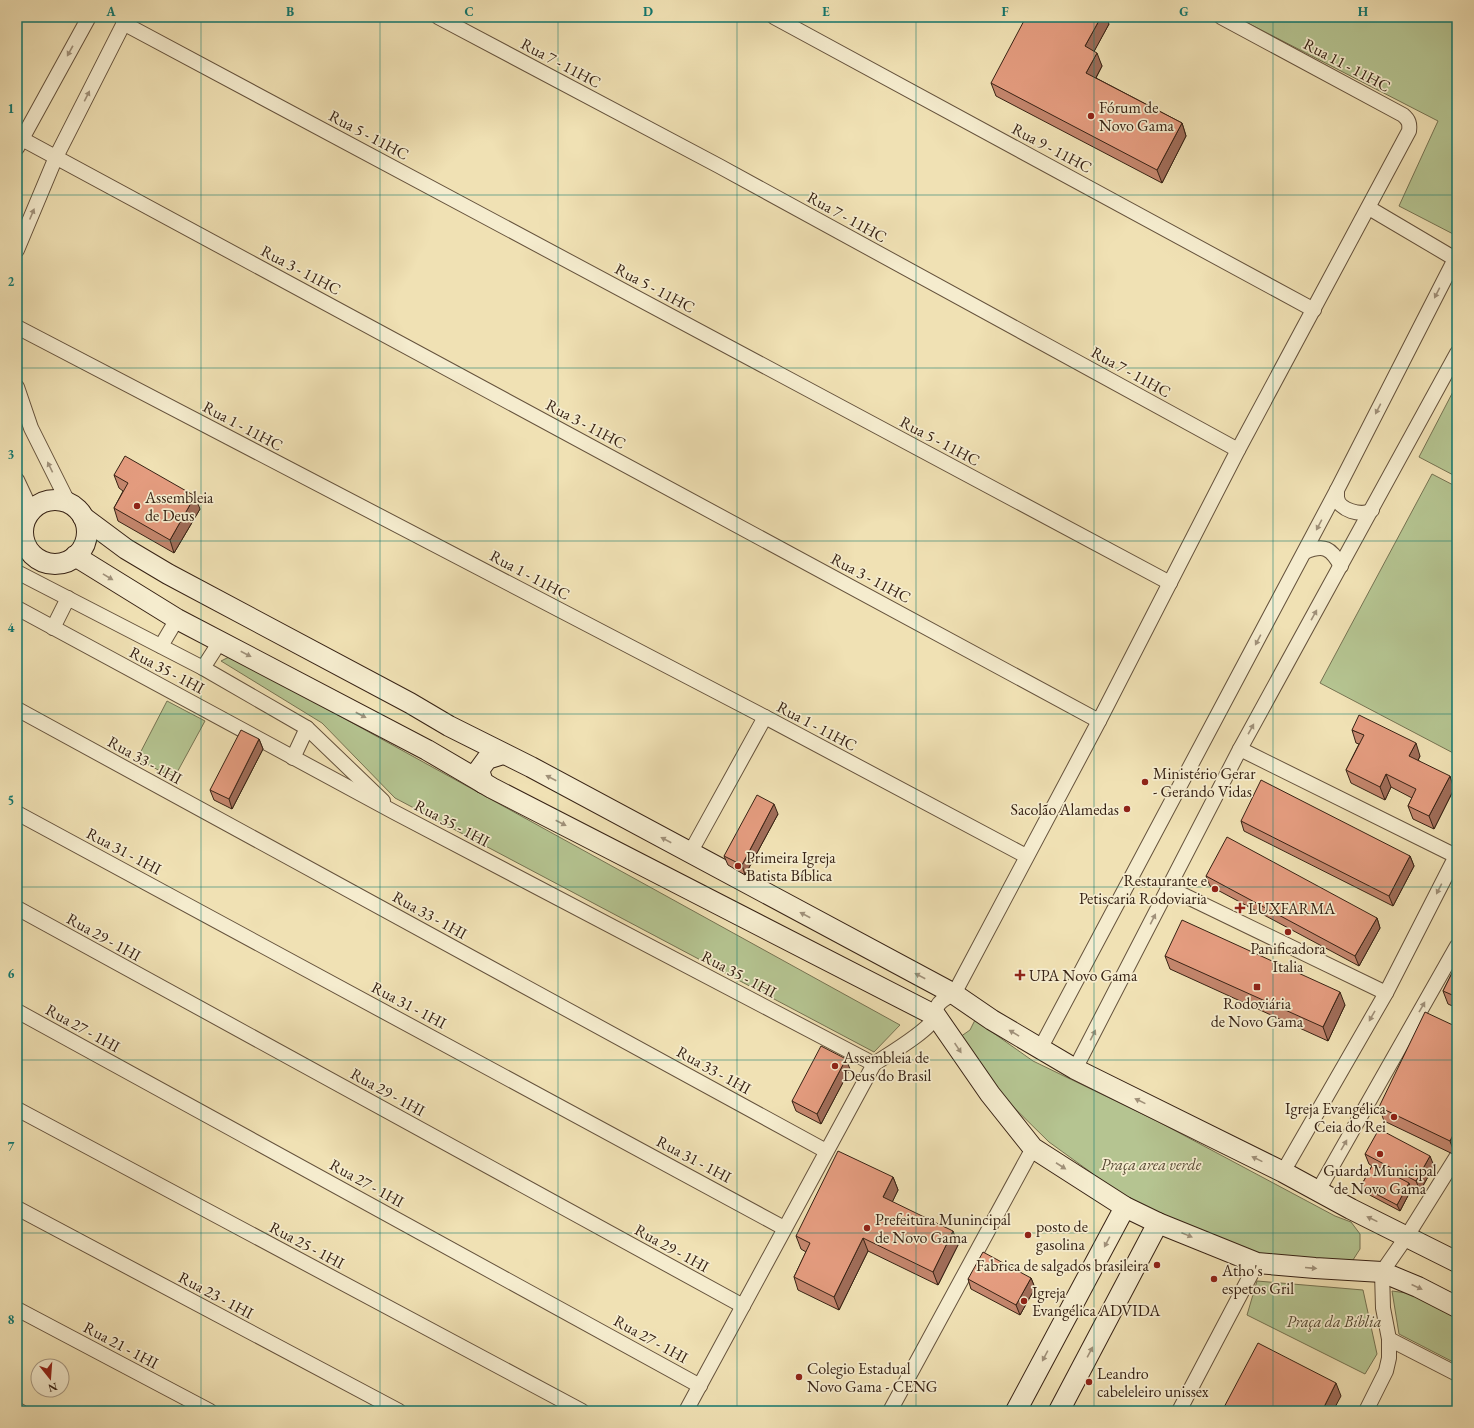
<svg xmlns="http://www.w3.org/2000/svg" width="1474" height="1428" viewBox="0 0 1474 1428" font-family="'EB Garamond',serif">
<rect width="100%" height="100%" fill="#f0e1b4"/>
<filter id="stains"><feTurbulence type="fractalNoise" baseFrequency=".005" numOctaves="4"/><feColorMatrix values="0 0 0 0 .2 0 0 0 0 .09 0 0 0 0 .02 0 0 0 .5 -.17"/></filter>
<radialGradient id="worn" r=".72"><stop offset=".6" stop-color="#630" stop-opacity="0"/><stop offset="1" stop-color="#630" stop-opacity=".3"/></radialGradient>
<g fill="#b5c491" stroke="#767352">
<path d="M1236,17H1457V236L1399,206L1438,121Z"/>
<path d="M1457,384V477L1419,457Z"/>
<path d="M1432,474L1457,487V755L1320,683Z"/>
<path d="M231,656L900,1025L874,1052L395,798L322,723L221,661Z"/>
<path d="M167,701L205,721L174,778L137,759Z"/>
<path d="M975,1020L1033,1061L1157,1121L1335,1216L1351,1222L1360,1234V1249L1351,1263L1254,1253L1197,1233L1118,1192L1049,1142L995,1089L960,1037L970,1030Z"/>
<path d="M1257,1281L1363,1290L1377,1354L1365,1374L1247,1315Z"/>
<path d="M1392,1291L1414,1294L1457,1316V1364L1399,1334Z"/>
</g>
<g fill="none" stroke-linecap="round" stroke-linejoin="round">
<defs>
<g id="street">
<path d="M438,17L719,166L1238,450"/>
<path d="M774,17L1314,310"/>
<path d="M123,23L1170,583"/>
<path d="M22,139L1099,721"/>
<path d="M17,148L89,17"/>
<path d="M1369,208L1457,260"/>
<path d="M17,250L56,157L127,17"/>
<path d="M17,327L765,717L1026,856"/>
<path d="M17,387L31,428L68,502"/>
<path d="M17,480L31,510"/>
<path d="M1337,490C1337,492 1337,495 1337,497C1338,510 1362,517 1372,510"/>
<path d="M1305,552C1324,544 1331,548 1341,566"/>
<path d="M17,572L203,668L307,728L383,801"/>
<path d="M17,608L394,812L874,1064"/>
<path d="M53,628L68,598"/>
<path d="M161,646L177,619"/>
<path d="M203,668L221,640"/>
<path d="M17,709L826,1151"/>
<path d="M1240,749L1456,856"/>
<path d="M293,758L307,728"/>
<path d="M17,813L784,1228"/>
<path d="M690,853L765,717"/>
<path d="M1169,888L1386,993"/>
<path d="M17,908L743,1306"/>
<path d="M17,1011L700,1386"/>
<path d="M1040,1049L1337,490L1455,259"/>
<path d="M1075,1069L1240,749L1457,353"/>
<path d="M17,1109L582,1411"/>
<path d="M1283,1172L1386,993L1457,854"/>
<path d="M1318,1191L1457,946"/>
<path d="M17,1208L399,1411"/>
<path d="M17,1309L210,1411"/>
<path d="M1389,1339L1457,1374"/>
<path d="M17,1410L20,1411"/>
<path d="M686,1411L874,1064C889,1054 929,1031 936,1016C937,1013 936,1010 937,1007C940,1000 948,997 954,994L1099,721L1238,450L1409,131C1410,124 1409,120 1403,115L1221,17"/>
<path d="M890,1411L1033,1148"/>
<path d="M1179,1411L1257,1263"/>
<path d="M1366,1411L1386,1371L1389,1358V1339L1383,1308L1382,1272L1407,1236L1457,1156"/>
</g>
<g id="secondary">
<circle cx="55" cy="532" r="32"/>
<path d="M83,517L126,549L168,574L410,703L449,726L531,767L954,994L992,1020L1075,1069L1283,1172L1351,1209L1457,1262"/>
<path d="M75,556L177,619L427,750L492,788L936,1016L990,1094L1033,1148L1125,1207L1158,1223L1257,1263L1315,1268L1382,1272L1418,1287L1457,1307"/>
<path d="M483,783L479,770L487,759L503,754"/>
<path d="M1016,1411L1125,1207"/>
<path d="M1059,1411L1158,1223"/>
</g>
</defs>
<use href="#street" stroke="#65523c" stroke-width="16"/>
<use href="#secondary" stroke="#372214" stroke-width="22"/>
<use href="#street" stroke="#f5ecce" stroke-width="14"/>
<use href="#secondary" stroke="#f5ecce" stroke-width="20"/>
</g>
<g fill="#c4866d" stroke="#372214">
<path d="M1109,24L1094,51L1102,66L1096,78L1182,123L1186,136L1162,183L996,96L991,83Z"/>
<path d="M114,475L200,509L174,553L118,521L114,508L123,491L119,488Z"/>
<path d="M1352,730L1420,756L1418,760L1454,789L1434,829L1413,819L1408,806L1412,798L1391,787L1385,800L1351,783L1346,770L1359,744L1356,743Z"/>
<path d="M259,739L263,749L232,809L214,800L210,790Z"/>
<path d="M778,814L745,875L728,865L724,856Z"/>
<path d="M1241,821L1410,856L1414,866L1393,906L1244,831Z"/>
<path d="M1206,876L1377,918L1380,928L1359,966L1210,886Z"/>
<path d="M1165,956L1345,1005L1328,1041L1170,969Z"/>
<path d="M1457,963V1008L1448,1004L1443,991Z"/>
<path d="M1457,1027V1151L1455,1155L1384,1121L1379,1107Z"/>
<path d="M850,1069L821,1124L796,1111L792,1101Z"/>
<path d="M1365,1154L1434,1166L1420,1191L1410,1186L1411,1190L1400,1211L1364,1192L1361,1186L1372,1166L1369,1164Z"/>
<path d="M893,1177L898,1190L892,1202L958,1245L938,1285L868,1251L839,1310L798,1290L794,1277L806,1252L801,1249L796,1236Z"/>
<path d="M1031,1278L1035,1288L1020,1315L971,1289L968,1279Z"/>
</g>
<g fill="#a06d59" stroke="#372214">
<path d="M1101,17H1106L1109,24L1090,59L1085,46Z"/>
<path d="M1097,53L1102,66L1091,87L1086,73Z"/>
<path d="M1182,123L1186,136L1162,183L1157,170Z"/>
<path d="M195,496L200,509L174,553L170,540Z"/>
<path d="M259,739L263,749L232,809L229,799Z"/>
<path d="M1416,743L1420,756L1414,769L1409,756Z"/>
<path d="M1386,774L1391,787L1385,800L1380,787Z"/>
<path d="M1450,776L1454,789L1434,829L1429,816Z"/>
<path d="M774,804L778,814L745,875L742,865Z"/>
<path d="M1410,856L1414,866L1393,906L1389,896Z"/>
<path d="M1377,918L1380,928L1359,966L1355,956Z"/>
<path d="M1340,992L1345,1005L1328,1041L1323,1027Z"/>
<path d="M846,1059L850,1069L821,1124L817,1114Z"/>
<path d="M1457,1127V1151L1455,1155L1450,1141Z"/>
<path d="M1430,1156L1434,1166L1420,1191L1416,1181Z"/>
<path d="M893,1177L898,1190L888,1211L883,1197Z"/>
<path d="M1409,1183L1411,1190L1400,1211L1397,1205Z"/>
<path d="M953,1231L958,1245L938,1285L933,1272Z"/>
<path d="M863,1238L868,1251L839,1310L834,1297Z"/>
<path d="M1031,1278L1035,1288L1020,1315L1016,1305Z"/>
<path d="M1336,1383L1341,1396L1333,1411H1322Z"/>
</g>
<g fill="#e49c7f" stroke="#372214">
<path d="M1026,17H1101L1085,46L1097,53L1086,73L1182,123L1157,170L991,83Z"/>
<path d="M125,456L195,496L170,540L114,508L128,483L114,475Z"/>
<path d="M1359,715L1416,743L1409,756L1450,776L1429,816L1408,806L1416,789L1386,774L1380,787L1346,770L1364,735L1352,730Z"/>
<path d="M241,730L259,739L229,799L210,790Z"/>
<path d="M1261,780L1410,856L1389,896L1241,821Z"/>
<path d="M757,795L774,804L742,865L724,856Z"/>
<path d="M1227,837L1377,918L1355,956L1206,876Z"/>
<path d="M1182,920L1340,992L1323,1027L1165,956Z"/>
<path d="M1457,963V997L1443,991Z"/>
<path d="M1425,1012L1457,1027V1127L1450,1141L1379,1107Z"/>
<path d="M821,1046L846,1059L817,1114L792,1101Z"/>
<path d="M1379,1129L1430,1156L1416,1181L1365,1154Z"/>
<path d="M838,1151L893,1177L883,1197L953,1231L933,1272L863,1238L834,1297L794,1277L810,1243L796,1236Z"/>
<path d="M1373,1164L1409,1183L1397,1205L1361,1186Z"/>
<path d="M983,1252L1031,1278L1016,1305L968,1279Z"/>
<path d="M1258,1343L1336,1383L1322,1411H1222Z"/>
</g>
<defs><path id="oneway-solid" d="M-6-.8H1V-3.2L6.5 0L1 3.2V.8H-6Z"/></defs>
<g fill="#a0917a">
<use href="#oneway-solid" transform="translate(70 51) rotate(119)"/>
<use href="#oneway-solid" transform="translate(87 96) rotate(-63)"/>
<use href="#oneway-solid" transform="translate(32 214) rotate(-67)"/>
<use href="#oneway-solid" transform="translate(1437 293) rotate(117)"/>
<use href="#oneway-solid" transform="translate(1378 409) rotate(117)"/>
<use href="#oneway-solid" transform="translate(50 467) rotate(-116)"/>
<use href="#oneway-solid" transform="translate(1319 525) rotate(118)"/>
<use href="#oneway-solid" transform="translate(108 577) rotate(31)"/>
<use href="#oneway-solid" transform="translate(1314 615) rotate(-61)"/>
<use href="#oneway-solid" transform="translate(1258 640) rotate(118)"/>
<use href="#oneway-solid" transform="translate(246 654) rotate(28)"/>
<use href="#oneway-solid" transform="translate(361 715) rotate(28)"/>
<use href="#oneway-solid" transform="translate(1251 729) rotate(-61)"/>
<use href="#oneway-solid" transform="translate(551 778) rotate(-152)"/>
<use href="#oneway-solid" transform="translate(561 823) rotate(27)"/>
<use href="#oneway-solid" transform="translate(666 840) rotate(-152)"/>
<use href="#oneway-solid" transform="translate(1439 889) rotate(117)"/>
<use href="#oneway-solid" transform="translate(805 915) rotate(-152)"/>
<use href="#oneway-solid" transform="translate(1153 919) rotate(-63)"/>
<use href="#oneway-solid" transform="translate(920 976) rotate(-152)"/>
<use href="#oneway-solid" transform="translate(1422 1007) rotate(-60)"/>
<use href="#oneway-solid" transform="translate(1372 1016) rotate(120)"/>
<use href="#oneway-solid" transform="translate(1014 1033) rotate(-149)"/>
<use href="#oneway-solid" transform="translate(1093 1035) rotate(-63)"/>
<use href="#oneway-solid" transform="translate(958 1048) rotate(56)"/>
<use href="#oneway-solid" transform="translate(1140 1101) rotate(-154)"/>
<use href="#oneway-solid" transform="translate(1344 1145) rotate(-60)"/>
<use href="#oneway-solid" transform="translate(1257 1159) rotate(-154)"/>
<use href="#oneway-solid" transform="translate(1061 1166) rotate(33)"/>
<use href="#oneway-solid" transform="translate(1372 1219) rotate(-154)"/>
<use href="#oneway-solid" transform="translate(1187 1235) rotate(22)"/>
<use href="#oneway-solid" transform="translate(1107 1242) rotate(118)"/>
<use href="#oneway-solid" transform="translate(1311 1268) rotate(5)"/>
<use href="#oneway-solid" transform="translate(1417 1287) rotate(25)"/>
<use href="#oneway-solid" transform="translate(1090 1352) rotate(-62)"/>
<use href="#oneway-solid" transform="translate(1045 1356) rotate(118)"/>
</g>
<path fill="none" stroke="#0f766e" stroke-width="1" stroke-opacity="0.55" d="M201,17V1411M380,17V1411M558,17V1411M737,17V1411M916,17V1411M1094,17V1411M1273,17V1411M17,195H1457M17,368H1457M17,541H1457M17,714H1457M17,887H1457M17,1060H1457M17,1233H1457"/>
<g fill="#8f2418" stroke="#f5ecce" stroke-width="1.5">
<circle cx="1091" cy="116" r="4"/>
<circle cx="137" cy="506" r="4"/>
<circle cx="1145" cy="782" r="4"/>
<circle cx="1127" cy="809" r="4"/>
<circle cx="738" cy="866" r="4"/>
<circle cx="1215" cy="889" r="4"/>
<path d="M1238 902h4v4h4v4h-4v4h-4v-4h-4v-4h4z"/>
<circle cx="1288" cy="932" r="4"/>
<path d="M1018 969h4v4h4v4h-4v4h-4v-4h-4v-4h4z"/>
<rect x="1253" y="983" width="8" height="8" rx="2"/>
<circle cx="835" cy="1066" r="4"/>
<circle cx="1394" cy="1117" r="4"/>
<circle cx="1380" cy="1154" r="4"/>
<circle cx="867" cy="1228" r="4"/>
<circle cx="1028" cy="1235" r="4"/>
<circle cx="1157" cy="1265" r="4"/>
<circle cx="1214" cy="1279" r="4"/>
<circle cx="1024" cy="1301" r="4"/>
<circle cx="799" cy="1377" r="4"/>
<circle cx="1089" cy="1382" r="4"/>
</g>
<g text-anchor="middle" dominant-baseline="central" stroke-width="3.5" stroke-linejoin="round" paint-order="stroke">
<g font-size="16" fill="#372214" stroke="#f5ecce">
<text transform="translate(561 63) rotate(28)">Rua 7 - 11HC</text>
<text transform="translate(1347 65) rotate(28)">Rua 11 - 11HC</text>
<text transform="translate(369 135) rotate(28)">Rua 5 - 11HC</text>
<text transform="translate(1052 148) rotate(28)">Rua 9 - 11HC</text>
<text transform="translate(847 217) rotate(29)">Rua 7 - 11HC</text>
<text transform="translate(301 270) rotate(28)">Rua 3 - 11HC</text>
<text transform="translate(655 288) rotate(28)">Rua 5 - 11HC</text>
<text transform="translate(1131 372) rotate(29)">Rua 7 - 11HC</text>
<text transform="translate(586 424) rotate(28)">Rua 3 - 11HC</text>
<text transform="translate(243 426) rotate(28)">Rua 1 - 11HC</text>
<text transform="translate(940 441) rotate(28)">Rua 5 - 11HC</text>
<text transform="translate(530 575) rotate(28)">Rua 1 - 11HC</text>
<text transform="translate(871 578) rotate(28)">Rua 3 - 11HC</text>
<text transform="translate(167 670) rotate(28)">Rua 35 - 1HI</text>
<text transform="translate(817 726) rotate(28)">Rua 1 - 11HC</text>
<text transform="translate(145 760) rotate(29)">Rua 33 - 1HI</text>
<text transform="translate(452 823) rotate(28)">Rua 35 - 1HI</text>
<text transform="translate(124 851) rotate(28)">Rua 31 - 1HI</text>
<text transform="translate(430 915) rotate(29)">Rua 33 - 1HI</text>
<text transform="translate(104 937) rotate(29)">Rua 29 - 1HI</text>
<text transform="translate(739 974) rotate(28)">Rua 35 - 1HI</text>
<text transform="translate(409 1005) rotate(28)">Rua 31 - 1HI</text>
<text transform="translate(83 1028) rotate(29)">Rua 27 - 1HI</text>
<text transform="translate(714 1070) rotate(29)">Rua 33 - 1HI</text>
<text transform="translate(388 1092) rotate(29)">Rua 29 - 1HI</text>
<text transform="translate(694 1159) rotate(28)">Rua 31 - 1HI</text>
<text transform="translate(367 1183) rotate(29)">Rua 27 - 1HI</text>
<text transform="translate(307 1245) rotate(28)">Rua 25 - 1HI</text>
<text transform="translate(672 1248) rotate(29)">Rua 29 - 1HI</text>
<text transform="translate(216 1295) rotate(28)">Rua 23 - 1HI</text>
<text transform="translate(651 1339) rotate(29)">Rua 27 - 1HI</text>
<text transform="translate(121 1345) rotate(28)">Rua 21 - 1HI</text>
</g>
<g font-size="16" fill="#372214" stroke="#f5ecce" text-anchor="start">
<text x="1099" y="107">Fórum de<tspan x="1099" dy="18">Novo Gama</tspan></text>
<text x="145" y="497">Assembleia<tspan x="145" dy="18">de Deus</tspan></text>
<text x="1153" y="773">Ministério Gerar<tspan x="1153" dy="18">- Gerando Vidas</tspan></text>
<text x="1119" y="809" text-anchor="end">Sacolão Alamedas</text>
<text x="746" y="857">Primeira Igreja<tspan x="746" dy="18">Batista Bíblica</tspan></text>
<text x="1207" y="880" text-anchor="end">Restaurante e<tspan x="1207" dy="18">Petiscaria Rodoviaria</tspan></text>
<text x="1248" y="908">LUXFARMA</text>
<text x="1288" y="948" text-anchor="middle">Panificadora<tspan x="1288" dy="18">Italia</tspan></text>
<text x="1029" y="975">UPA Novo Gama</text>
<text x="1257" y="1003" text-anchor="middle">Rodoviária<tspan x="1257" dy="18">de Novo Gama</tspan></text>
<text x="843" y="1057">Assembleia de<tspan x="843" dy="18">Deus do Brasil</tspan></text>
<text x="1386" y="1108" text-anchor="end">Igreja Evangélica<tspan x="1386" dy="18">Ceia do Rei</tspan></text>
<text x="1380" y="1170" text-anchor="middle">Guarda Municipal<tspan x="1380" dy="18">de Novo Gama</tspan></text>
<text x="875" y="1219">Prefeitura Munincipal<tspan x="875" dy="18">de Novo Gama</tspan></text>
<text x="1036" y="1226">posto de<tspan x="1036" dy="18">gasolina</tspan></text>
<text x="1149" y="1265" text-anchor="end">Fabrica de salgados brasileira</text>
<text x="1222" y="1270">Atho's<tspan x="1222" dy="18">espetos Gril</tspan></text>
<text x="1032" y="1292">Igreja<tspan x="1032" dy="18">Evangélica ADVIDA</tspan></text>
<text x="807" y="1368">Colegio Estadual<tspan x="807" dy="18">Novo Gama - CENG</tspan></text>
<text x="1097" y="1373">Leandro<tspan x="1097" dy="18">cabeleleiro unissex</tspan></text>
</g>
<g font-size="16" font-style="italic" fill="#564a33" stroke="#f5ecce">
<text x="1151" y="1164">Praça area verde</text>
<text x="1334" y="1321">Praça da Bíblia</text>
</g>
</g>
<rect width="1474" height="1428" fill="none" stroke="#f0e1b4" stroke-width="44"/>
<g transform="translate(50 1378) rotate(163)"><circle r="19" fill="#f5ecce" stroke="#a99b84"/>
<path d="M0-3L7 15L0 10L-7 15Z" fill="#8f2418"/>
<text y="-6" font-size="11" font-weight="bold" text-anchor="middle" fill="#372214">N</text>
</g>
<rect x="22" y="22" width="1430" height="1384" fill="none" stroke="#0f766e" stroke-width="1.5"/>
<g font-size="13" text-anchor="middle" font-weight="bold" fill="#0f766e">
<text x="111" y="16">A</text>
<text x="290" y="16">B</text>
<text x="469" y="16">C</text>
<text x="648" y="16">D</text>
<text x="826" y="16">E</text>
<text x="1005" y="16">F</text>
<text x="1184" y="16">G</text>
<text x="1363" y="16">H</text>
<text x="11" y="113">1</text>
<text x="11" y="286">2</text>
<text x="11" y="459">3</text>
<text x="11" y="632">4</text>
<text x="11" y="805">5</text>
<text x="11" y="978">6</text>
<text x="11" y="1151">7</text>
<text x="11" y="1324">8</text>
</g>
<rect width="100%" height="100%" filter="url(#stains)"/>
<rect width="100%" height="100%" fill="url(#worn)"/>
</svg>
